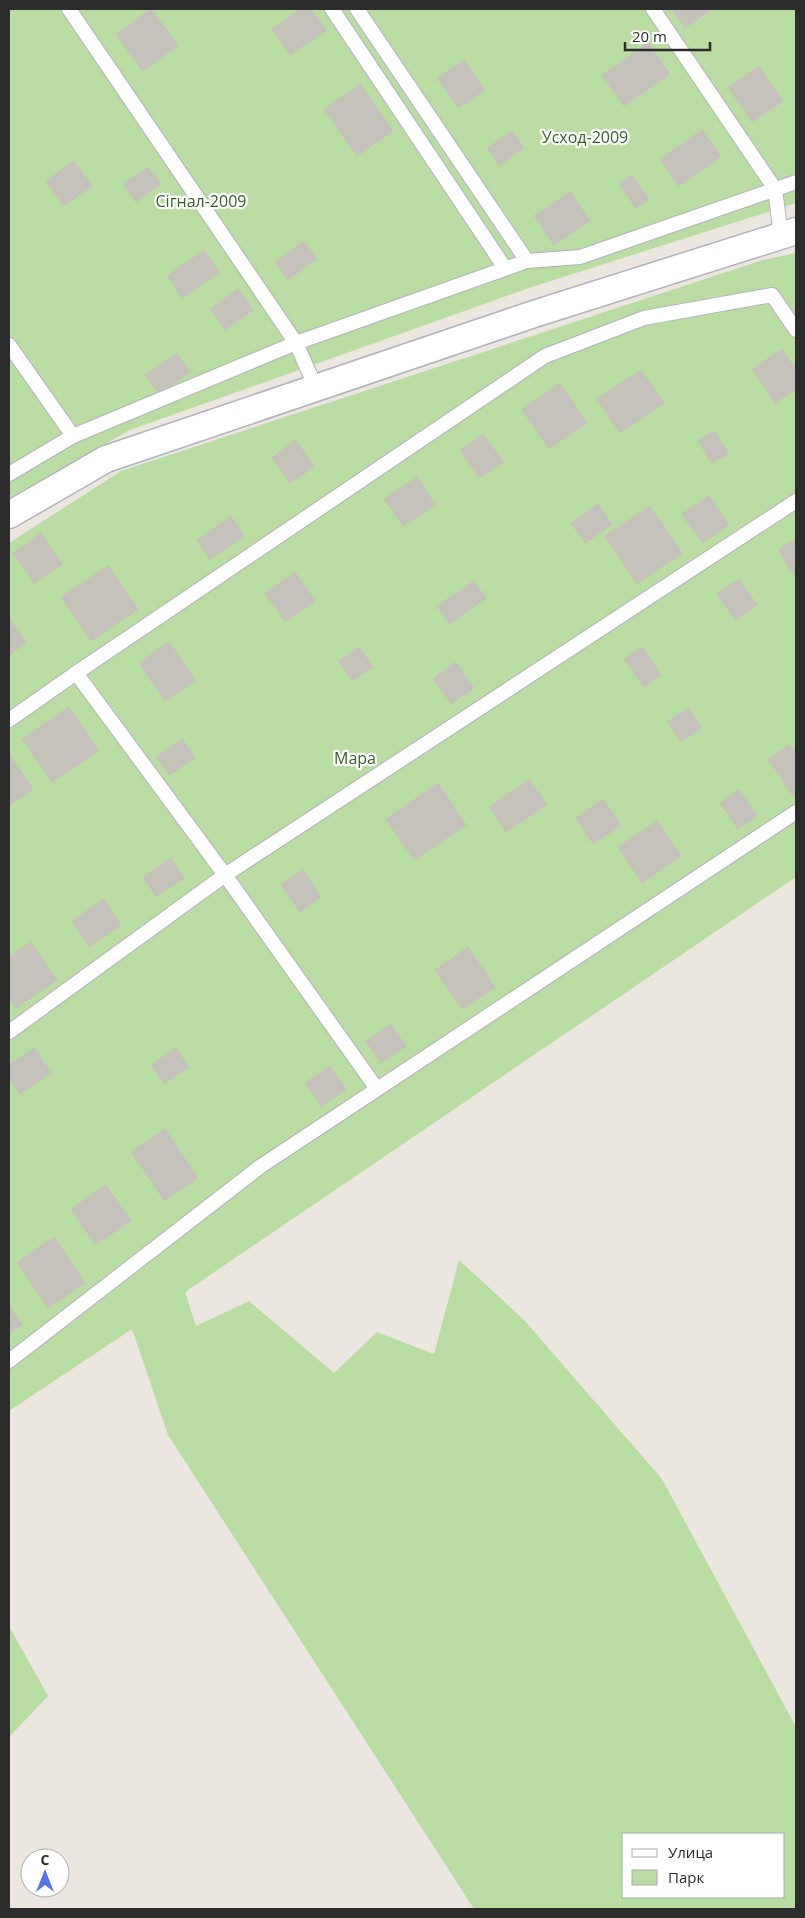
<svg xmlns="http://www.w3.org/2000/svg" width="805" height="1918" viewBox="0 0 805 1918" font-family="'Open Sans',sans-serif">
<rect width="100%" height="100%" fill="#ece6e0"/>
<g fill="#b9dca3" fill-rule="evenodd">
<path d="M9,9H796V203L532,287L130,430L9,498Z"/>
<path d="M796,253V877L185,1292L196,1326L249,1301L334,1373L377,1332L434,1354L459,1260L524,1320L662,1479L796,1727V1909H474L168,1435L132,1329L9,1411V543L121,471L763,260ZM624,1834H784V1897H624Z"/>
<path d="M9,1626L48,1696L9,1737Z"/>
</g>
<g fill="#c5c1bb" stroke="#c7c2ba">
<path d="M151,9L178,46L142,71L116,34Z"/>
<path d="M300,9H311L326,30L290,55L272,29Z"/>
<path d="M671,9H708L710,11L685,28Z"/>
<path d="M648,43L670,74L624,106L602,75Z"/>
<path d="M464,60L485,90L458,108L437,78Z"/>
<path d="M759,66L783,101L752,122L728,87Z"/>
<path d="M360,84L393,131L357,156L324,109Z"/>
<path d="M702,130L721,156L679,186L660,159Z"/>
<path d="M512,131L524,148L499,166L487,148Z"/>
<path d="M74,161L92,186L63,206L46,181Z"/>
<path d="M148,167L161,184L136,202L123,184Z"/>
<path d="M632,175L649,199L636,208L619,184Z"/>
<path d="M570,192L590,221L554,245L534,216Z"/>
<path d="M304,241L317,259L287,280L275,262Z"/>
<path d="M204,250L219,272L182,298L167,276Z"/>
<path d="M238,289L253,310L225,330L210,309Z"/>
<path d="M782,349L796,370V389L775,403L752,369Z"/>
<path d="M177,353L190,372L159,394L145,375Z"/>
<path d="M641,370L664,403L620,433L597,399Z"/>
<path d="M560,383L587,423L549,449L522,410Z"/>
<path d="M715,431L728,454L711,463L698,440Z"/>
<path d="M483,434L503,462L479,478L460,450Z"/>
<path d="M296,440L314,467L290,483L272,457Z"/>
<path d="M417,477L435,505L403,526L384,499Z"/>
<path d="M709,496L729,525L702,543L682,514Z"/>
<path d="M598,504L612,524L585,543L571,523Z"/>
<path d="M650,506L682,553L637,584L605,536Z"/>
<path d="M231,516L244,536L210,559L197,540Z"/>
<path d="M41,533L62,564L34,583L13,553Z"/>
<path d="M794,540L796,543V578L778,550Z"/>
<path d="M108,566L138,609L91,641L61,597Z"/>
<path d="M295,572L315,601L285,622L265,593Z"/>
<path d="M739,579L757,605L735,620L717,594Z"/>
<path d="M474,581L486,598L449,624L437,606Z"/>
<path d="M9,618L26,643L9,655Z"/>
<path d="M169,642L195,680L165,701L139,663Z"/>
<path d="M359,647L373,667L352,681L338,661Z"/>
<path d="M642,647L661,675L644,687L624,659Z"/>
<path d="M456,662L474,688L451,704L433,678Z"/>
<path d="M69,707L99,751L52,782L22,739Z"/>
<path d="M688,708L702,728L681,742L667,722Z"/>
<path d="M182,739L195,758L169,775L156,757Z"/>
<path d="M789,745L796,754V792L792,795L768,759Z"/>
<path d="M9,755L33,789L9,806Z"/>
<path d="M529,779L547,805L506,832L489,807Z"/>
<path d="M438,783L466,825L414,860L386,819Z"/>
<path d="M739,790L757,816L738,829L720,803Z"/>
<path d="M603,799L621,825L593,844L576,818Z"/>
<path d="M657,821L681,856L642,883L618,847Z"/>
<path d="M171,858L184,878L156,897L143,877Z"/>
<path d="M303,870L321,897L300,912L281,885Z"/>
<path d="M104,899L121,925L89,947L72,921Z"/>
<path d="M31,942L57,980L16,1008L9,998V957Z"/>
<path d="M468,947L495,987L462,1009L435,970Z"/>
<path d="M391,1024L406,1046L381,1063L366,1041Z"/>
<path d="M34,1048L51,1073L20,1094L9,1078V1065Z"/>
<path d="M176,1048L189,1067L164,1084L151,1065Z"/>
<path d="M330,1066L346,1089L321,1106L305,1083Z"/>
<path d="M165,1129L198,1178L164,1200L131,1152Z"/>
<path d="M106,1185L131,1221L95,1245L71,1209Z"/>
<path d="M54,1237L85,1283L48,1308L17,1262Z"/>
<path d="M9,1305L22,1325L9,1333Z"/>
</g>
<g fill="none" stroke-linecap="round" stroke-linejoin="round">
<defs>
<g id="lane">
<path d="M69,9L296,343L316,388"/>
<path d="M332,9L505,268"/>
<path d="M357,9L527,261"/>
<path d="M653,9L775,189L781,236"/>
<path d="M9,345L73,436"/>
<path d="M9,474L73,436L296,343L527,261L580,257L796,182"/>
<path d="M76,673L225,875L377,1089"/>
<path d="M9,720L76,673L545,356L644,318L772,295L796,330"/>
<path d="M9,1032L225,875L796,501"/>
<path d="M9,1361L261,1166L796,812"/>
</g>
<path id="street" d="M9,515L106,459L537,313L796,231"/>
</defs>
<use href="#lane" stroke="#b0b2bb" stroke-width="16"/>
<use href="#street" stroke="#b0b2bb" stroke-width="29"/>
<use href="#lane" stroke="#fff" stroke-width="14"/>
<use href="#street" stroke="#fff" stroke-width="26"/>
</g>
<g text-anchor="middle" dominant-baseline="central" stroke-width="4.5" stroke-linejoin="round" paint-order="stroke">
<g font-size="16" fill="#336223" stroke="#fff">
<text x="585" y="137">Усход-2009</text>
<text x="201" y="201">Сігнал-2009</text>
<text x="355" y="758">Мара</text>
</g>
</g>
<rect width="805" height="1918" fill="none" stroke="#2c2c2c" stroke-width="20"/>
<rect x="622" y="1833" width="162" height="65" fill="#ffffff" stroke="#ababab"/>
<rect x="632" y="1849" width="25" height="8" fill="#ffffff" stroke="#ababab"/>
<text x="668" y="1858" font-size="15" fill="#2c2c2c">Улица</text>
<rect x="632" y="1870" width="25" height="15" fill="#b9dca3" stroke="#ababab"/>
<text x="668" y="1883" font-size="15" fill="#2c2c2c">Парк</text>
<g transform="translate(45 1873)"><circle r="24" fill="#ffffff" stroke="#ababab"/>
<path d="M0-4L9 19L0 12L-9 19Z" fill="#5375e6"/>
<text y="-8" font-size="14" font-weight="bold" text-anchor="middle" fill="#2c2c2c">С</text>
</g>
<path d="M625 42v8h85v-8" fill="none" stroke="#2c2c2c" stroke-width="2.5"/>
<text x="632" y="42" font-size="15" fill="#2c2c2c" stroke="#ffffff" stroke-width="4" paint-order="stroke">20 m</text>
</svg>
